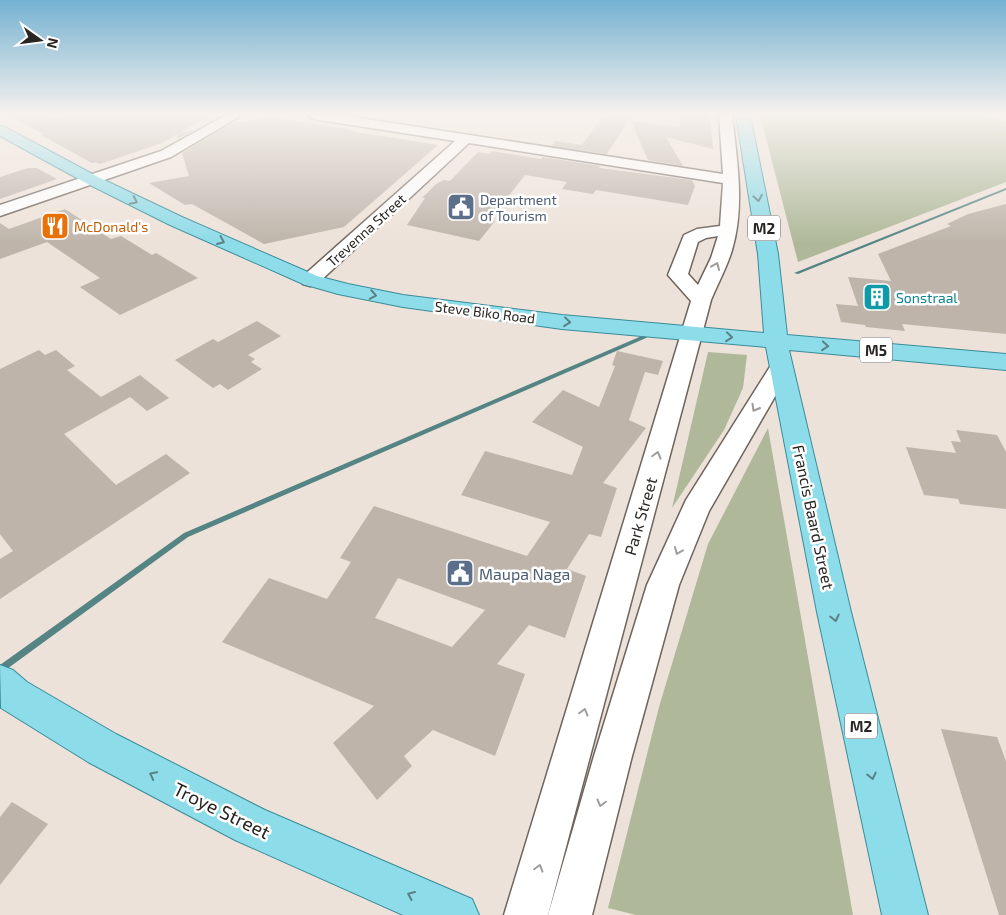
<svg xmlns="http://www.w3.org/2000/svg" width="1006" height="915" viewBox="0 0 1006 915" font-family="'Exo 2',sans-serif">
<rect width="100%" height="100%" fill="#ede2d9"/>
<g fill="#afb99a">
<path d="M760,115H984L1006,122V182L798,262Z"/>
<path d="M708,352L747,355L743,388L724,430L672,508Z"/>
<path d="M768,428L853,915H636L608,908L659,707L708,544Z"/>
</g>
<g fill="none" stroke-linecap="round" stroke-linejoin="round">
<g fill="#548484" fill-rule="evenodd">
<path d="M1006,188V190L798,274L794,273Z"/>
<path d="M644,335L647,337L646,338L188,537L0,674V665L184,533Z"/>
</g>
</g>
<g fill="#beb4aa" fill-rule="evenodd">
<path d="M7,115H52L58,117L65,115H211L179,133L194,130L178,139L177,134L162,143L100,164L95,162L92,163L41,135L44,134Z"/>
<path d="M603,115H632L607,154L552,146L555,141L582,145Z"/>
<path d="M680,115H710L713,149L666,137L683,166L648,160L631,121L680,127Z"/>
<path d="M270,117L353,130L351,131L438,145L344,227L264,244L192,204L185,205L149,183L189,176L182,153L230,124Z"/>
<path d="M492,151L541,159L543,157L600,166L599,168L692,180L695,186L688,205L596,190L593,194L562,189L567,182L525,175L490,220L495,221L479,241L407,225L425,198H422L436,184L444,180L450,181L478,152L490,154Z"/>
<path d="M28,168H37L57,179L0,199V177Z"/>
<path d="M1006,204V334L902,324L905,331L866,327L865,325L841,322L836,304L858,306L848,277L891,281L878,254L951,226L947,224L968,214Z"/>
<path d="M65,209L111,239L121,236L152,255L156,253L198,278L120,315L80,287L100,278L47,242L0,259V223L9,229Z"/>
<path d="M257,321L281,336L248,355L255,359L251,362L262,369L228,390L220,384L213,388L175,360L213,339L218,342Z"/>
<path d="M39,350L45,355L56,350L75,366L67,370L101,397L140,375L169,398L147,411L130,397L64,434L116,485L166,454L190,473L0,599V559L13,551L0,534V369Z"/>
<path d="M617,351L663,361L658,375L645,372L629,420L646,428L603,483L617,488L601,537L589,534L567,569L586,576L565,638L529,625L497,664L525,674L495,756L433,730L404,756L412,766L377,800L333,743L374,706L222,642L269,578L327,599L351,562L340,558L374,506L527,556L550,522L461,495L485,451L572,475L583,447L532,422L563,390L599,407L615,366L612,365ZM398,578L485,610L452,647L375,618Z"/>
<path d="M956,430L997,435L1006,452V509L960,504L958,499L924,495L906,447L956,453L951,441L961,442Z"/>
<path d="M941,729L997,737L1006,761V915H999Z"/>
<path d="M12,802L48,824L0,885V817Z"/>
</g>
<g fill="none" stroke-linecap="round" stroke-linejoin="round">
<defs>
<g id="minor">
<path d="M226,115H242L171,157L0,216V205L161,151Z"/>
<path d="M307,115H340L723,174L719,115H732C737,160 745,206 732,250C727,267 718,283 711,300L548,915H504L691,301L668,275L684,235L697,229L720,226L723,183L469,143L317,284L310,286L303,284L300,280L303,276L455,141L313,119ZM718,236L711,258L698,285L688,274L698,242L706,238Z"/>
<path d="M781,360L789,362L792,367L709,511L679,585L632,756L592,915H548L594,756L647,585L686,500L773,362Z"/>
</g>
<g id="major">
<path d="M736,115H750L778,254L787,335L1006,354V370L789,350L851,612L928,915H882L817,612L766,347L562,329L403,307L338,294L303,284L170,225L86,183L0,136V126L5,127L98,177L182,217L317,276L348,284L403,295L562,315L764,333L758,254Z"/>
<path d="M0,665L13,670L27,682L116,734L265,810L472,899L479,915H403L235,840L88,762L1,708Z"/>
</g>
</defs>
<use href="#minor" stroke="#6e645c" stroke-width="3"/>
<use href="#major" stroke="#398c9a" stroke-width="2"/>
<use href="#minor" fill="#fff" fill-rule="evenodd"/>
<use href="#major" fill="#8ddce9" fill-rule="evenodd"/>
</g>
<defs><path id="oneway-chevron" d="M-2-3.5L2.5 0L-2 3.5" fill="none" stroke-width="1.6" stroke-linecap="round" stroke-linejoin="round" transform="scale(1.25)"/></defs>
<g stroke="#5b8086">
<use href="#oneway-chevron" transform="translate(758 198) rotate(80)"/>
<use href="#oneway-chevron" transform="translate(134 201) rotate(26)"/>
<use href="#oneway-chevron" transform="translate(221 241) rotate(24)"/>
<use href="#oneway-chevron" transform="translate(373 295) rotate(11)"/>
<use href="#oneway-chevron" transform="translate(567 322) rotate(6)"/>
<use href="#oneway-chevron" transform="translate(729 337) rotate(6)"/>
<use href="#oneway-chevron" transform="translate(825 346) rotate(5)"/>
<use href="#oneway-chevron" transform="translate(835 618) rotate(77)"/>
<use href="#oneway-chevron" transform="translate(153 775) rotate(-153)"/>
<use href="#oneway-chevron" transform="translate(872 776) rotate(77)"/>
<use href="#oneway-chevron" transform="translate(411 895) rotate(-156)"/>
</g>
<g stroke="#9f9d9c">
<use href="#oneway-chevron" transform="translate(716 266) rotate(-67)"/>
<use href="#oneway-chevron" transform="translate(755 408) rotate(120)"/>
<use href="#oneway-chevron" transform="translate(657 455) rotate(-74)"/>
<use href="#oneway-chevron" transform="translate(678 551) rotate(113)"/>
<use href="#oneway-chevron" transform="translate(584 712) rotate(-74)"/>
<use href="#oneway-chevron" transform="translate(601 803) rotate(105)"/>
<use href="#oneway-chevron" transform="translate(539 868) rotate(-74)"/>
</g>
<linearGradient id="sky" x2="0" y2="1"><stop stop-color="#74b1d1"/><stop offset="0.47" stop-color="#f7f2ee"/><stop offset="1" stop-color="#f7f2ee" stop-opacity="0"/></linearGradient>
<rect width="1006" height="243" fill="url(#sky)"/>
<defs>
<symbol id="civic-square" viewBox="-11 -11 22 22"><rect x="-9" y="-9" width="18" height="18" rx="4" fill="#5c6f8a" stroke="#fff"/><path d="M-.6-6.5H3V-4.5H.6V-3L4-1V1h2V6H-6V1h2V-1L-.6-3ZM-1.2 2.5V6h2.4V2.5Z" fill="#fff"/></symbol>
<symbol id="restaurant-square" viewBox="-11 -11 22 22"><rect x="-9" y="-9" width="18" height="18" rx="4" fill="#e8710a" stroke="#fff"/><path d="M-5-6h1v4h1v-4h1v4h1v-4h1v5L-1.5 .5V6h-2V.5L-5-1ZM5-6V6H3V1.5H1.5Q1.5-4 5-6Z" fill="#fff"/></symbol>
<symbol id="building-square" viewBox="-11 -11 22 22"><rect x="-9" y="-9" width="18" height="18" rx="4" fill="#0f9aa8" stroke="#fff"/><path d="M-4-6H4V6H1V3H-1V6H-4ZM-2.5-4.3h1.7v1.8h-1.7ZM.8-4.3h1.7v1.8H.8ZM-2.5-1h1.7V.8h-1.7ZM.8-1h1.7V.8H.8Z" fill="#fff"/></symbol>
</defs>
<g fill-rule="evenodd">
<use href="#civic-square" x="445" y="191" width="32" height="32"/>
<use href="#restaurant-square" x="39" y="210" width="32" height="32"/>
<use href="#building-square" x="861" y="281" width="32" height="32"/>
<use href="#civic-square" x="444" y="557" width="32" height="32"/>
</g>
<g text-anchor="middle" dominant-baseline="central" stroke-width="5" stroke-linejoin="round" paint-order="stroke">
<g font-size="14" fill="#4e5e75" stroke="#fff" text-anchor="start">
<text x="480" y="199">Department<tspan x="480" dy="16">of Tourism</tspan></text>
</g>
<g font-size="14" fill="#c56008" stroke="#fff" text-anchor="start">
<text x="74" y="226">McDonald's</text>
</g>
<g font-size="14" fill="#292522" stroke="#fff">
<text transform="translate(366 230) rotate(-42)">Trevenna Street</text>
<text transform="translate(485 312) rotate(7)">Steve Biko Road</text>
</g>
<g font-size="14" fill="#0d838f" stroke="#fff" text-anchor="start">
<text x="896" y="297">Sonstraal</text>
</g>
<g fill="#fff" stroke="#696664" stroke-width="1">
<rect x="748" y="215.5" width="32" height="25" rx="4"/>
<rect x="860" y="337.5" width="32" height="25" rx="4"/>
<rect x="845" y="713.5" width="32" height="25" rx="4"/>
</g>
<g font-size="15" font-weight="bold" fill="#292522">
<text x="764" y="228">M2</text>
<text x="876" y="350">M5</text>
<text x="861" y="726">M2</text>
</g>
<g font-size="16" fill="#292522" stroke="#fff">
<text transform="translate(640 516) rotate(-74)">Park Street</text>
<text transform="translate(814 517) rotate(78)">Francis Baard Street</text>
</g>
<g font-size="16" fill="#4e5e75" stroke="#fff" text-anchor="start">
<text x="479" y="573">Maupa Naga</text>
</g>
<g font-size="19" fill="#292522" stroke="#fff">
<text transform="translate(222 810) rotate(26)">Troye Street</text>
</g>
</g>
<g transform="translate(40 40) rotate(104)" stroke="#ffffff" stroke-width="4" paint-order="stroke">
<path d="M0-4L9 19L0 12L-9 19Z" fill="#292522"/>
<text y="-8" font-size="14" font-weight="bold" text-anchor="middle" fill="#292522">N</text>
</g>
</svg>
